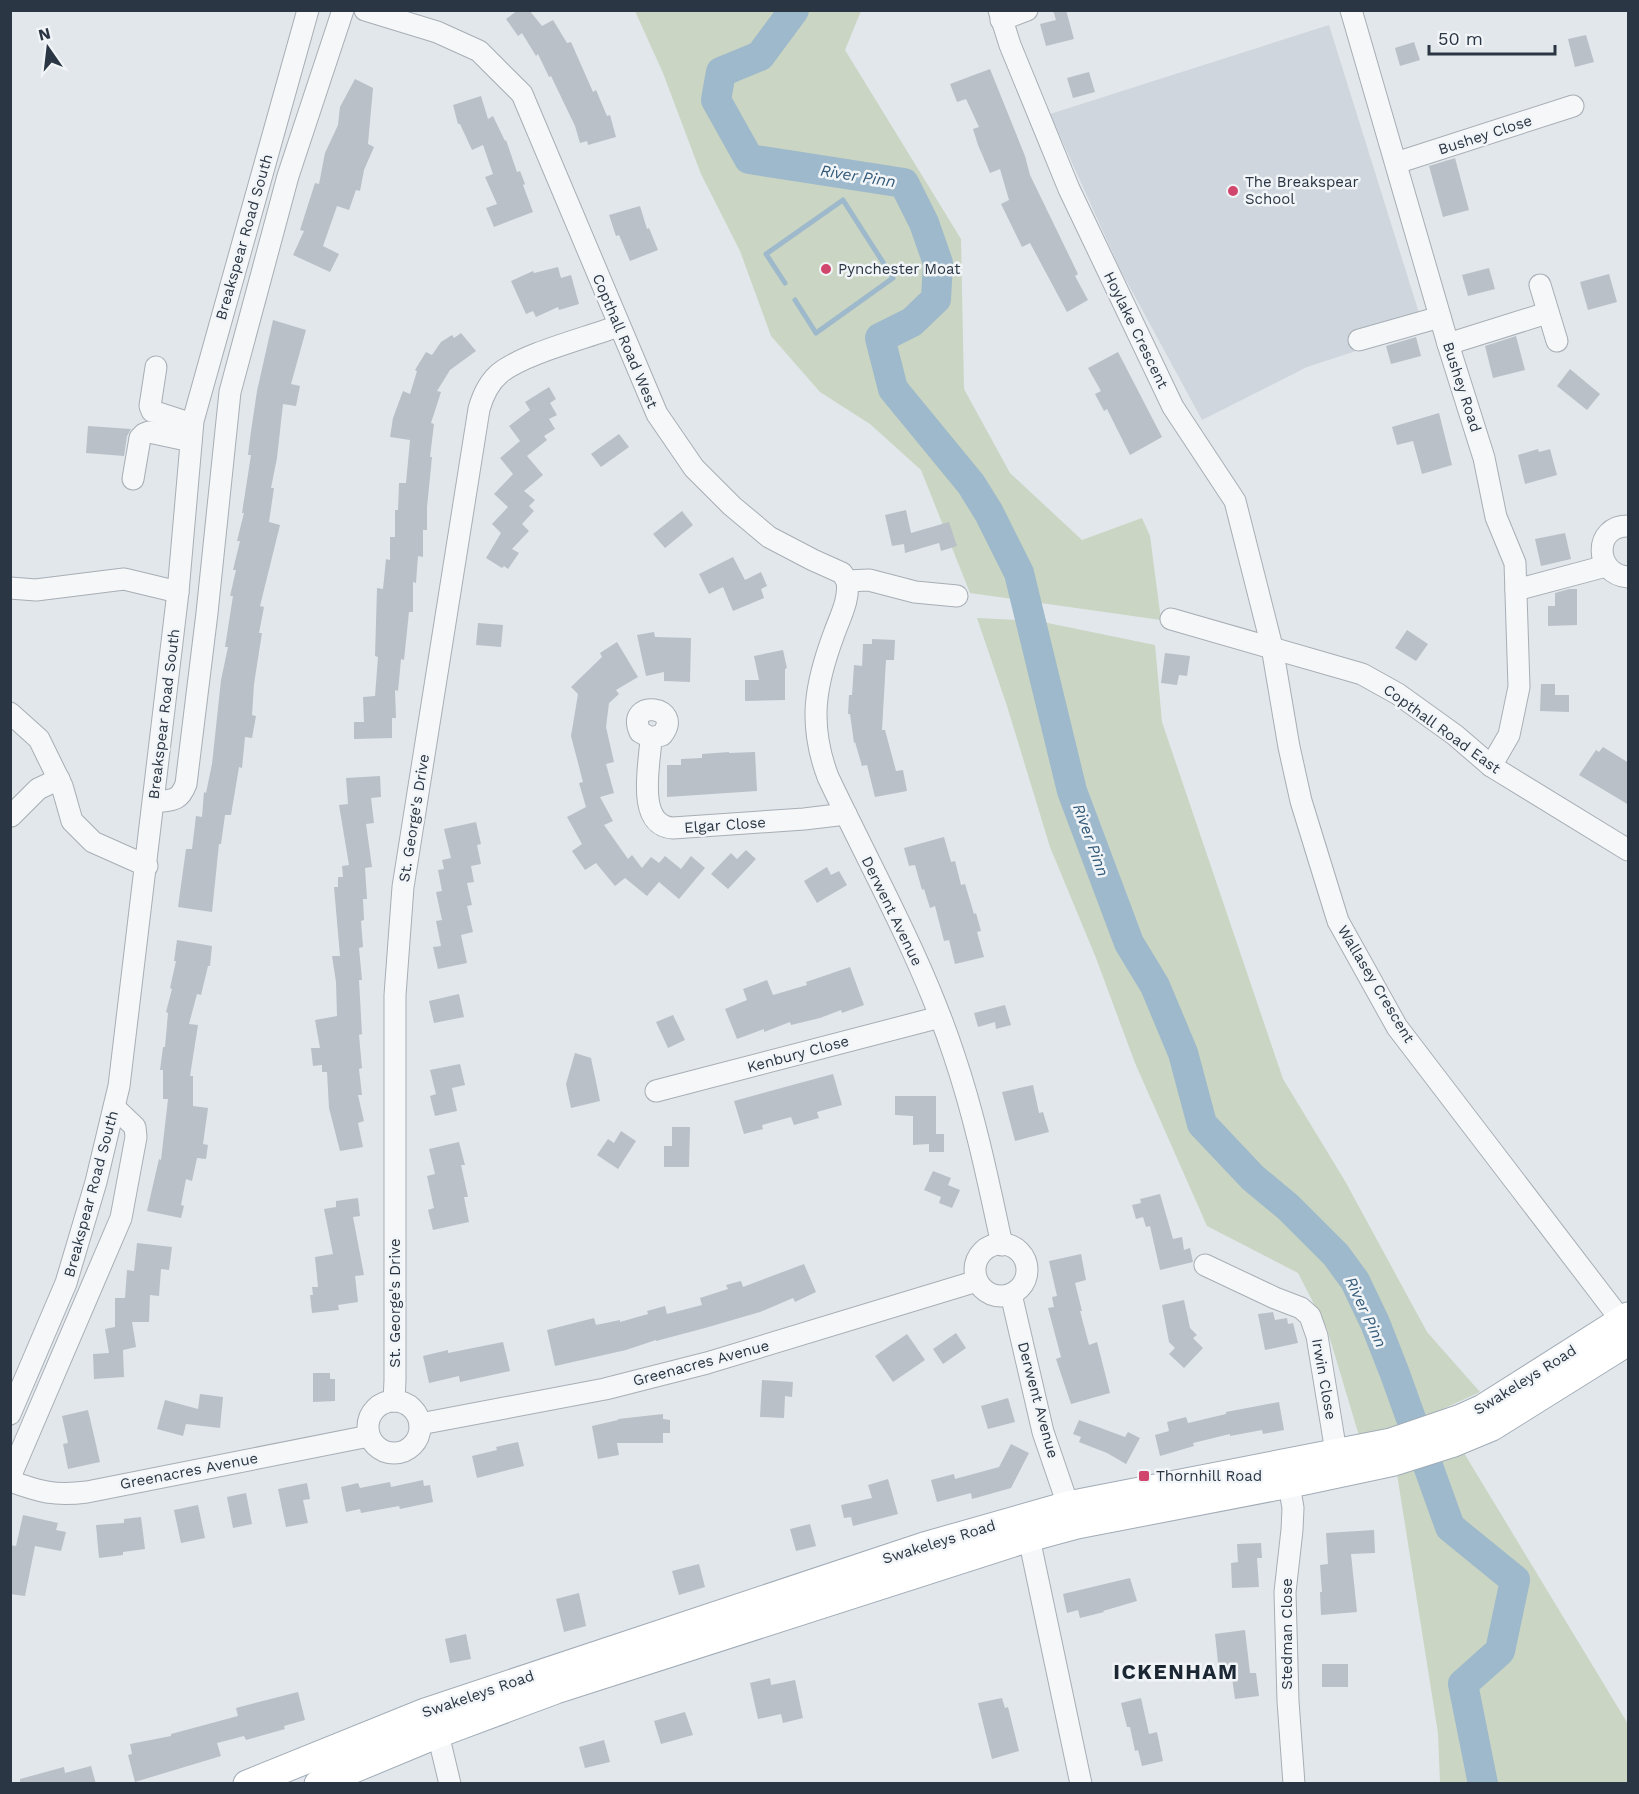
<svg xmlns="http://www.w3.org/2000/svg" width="1639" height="1794" viewBox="0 0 1639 1794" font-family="'Work Sans',sans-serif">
<rect width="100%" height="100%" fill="#e2e7eb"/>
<path fill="#d0d6dd" d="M1329,25L1424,329L1307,367L1202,420L1120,269L1050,114Z"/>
<g fill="#cad5c3">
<path d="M635,11H861L845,50L961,239L964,389L1010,473L1082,540L1142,518L1150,536L1161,620L970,593L921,470L870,424L820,392L771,336L740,251L701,174L663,73Z"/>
<path d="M977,618L1038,621L1155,645L1162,722L1283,1079L1345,1181L1427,1332L1480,1392L1423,1418L1360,1439L1327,1329L1298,1273L1207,1226L1135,1063L1096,958L1050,847L1007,706Z"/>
<path d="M1464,1453L1628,1724V1783H1440L1438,1733L1397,1474Z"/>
</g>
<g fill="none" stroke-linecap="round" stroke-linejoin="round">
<path stroke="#9db9cb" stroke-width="5" d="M785,283L766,254L843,200L893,278L816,333L795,300"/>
<path stroke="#9db9cb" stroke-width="30" d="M794,10L760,56L721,72L716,100L749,159L904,183L924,223L938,263L936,299L912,322L880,338L893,389L971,484L989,513L1019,573L1072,791L1129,943L1155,986L1183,1053L1202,1124L1253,1178L1288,1207L1336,1255L1355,1281L1375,1323L1395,1374L1450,1527L1515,1580L1500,1651L1463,1684L1483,1784"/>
</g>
<g fill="#b9c0c8">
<path d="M518,10H529L542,26L553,20L567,43L571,42L593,92L596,90L607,116L610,115L616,137L588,145L587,141L580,143L575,126L551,76L549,77L538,54L536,56L522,33L518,36L506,19Z"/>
<path d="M1053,10H1066L1074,39L1046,46L1040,24L1056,20Z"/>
<path d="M1586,35L1594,62L1575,67L1568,39Z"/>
<path d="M1414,42L1420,60L1400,66L1395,48Z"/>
<path d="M990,69L1025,156L1030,175L1078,274L1075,276L1088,300L1067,312L1030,243L1022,247L1001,204L1009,200L1000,169L990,173L978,145L973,129L979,127L966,99L957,102L950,84Z"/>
<path d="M1089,72L1095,92L1073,98L1067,78Z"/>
<path d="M355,79L373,88L368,144L374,147L364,170L360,191L356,190L349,210L337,206L323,246L339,254L330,272L293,255L304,231L300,230L315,183L319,184L325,153L338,125L340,107Z"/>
<path d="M481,96L488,119L493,116L505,141L506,140L517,172L520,171L525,184L523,185L533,212L494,227L486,208L497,204L485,177L493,174L483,145L472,150L460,124H458L453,105Z"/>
<path d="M1455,158L1469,210L1443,217L1429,166Z"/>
<path d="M640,206L647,229L649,228L658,250L630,261L619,235L616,236L609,215Z"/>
<path d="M558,267L561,278L571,275L579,304L559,310L558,307L536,317L533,311L526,314L511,281L533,271L534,273Z"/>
<path d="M1489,268L1495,289L1468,296L1462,275Z"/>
<path d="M1609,274L1617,302L1588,310L1580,282Z"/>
<path d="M273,320L306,330L291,384L300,386L296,406L283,404L277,458L271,488H274L269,522L280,525L260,606L264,607L259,633H262L254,684L252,715L256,716L252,738L245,737L242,768L239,767L231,815H225L221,844H219L212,912L178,907L186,849H192L196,816L202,817L204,792L206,793L212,764L221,680L228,647H225L233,596H230L236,570H233L240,541H237L244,513H242L251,455H248L251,431L257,391Z"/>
<path d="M461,333L476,351L450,370L437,391L441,392L431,423L434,424L430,457H432L427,507V530H423V557L418,556L416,583L413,582V612H409L404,660L401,659L398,691L395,690L396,718H392V738L354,739V722H364L363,697L375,696L378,657L375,656L377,588L383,589L386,559L390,560V537H395V510H398L399,483H406L410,440L390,437L393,418L403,391L410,394L417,371L415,370L426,352L432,355L441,342L452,335L454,338Z"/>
<path d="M1516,336L1525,370L1493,378L1485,346Z"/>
<path d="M1416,337L1421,356L1391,364L1386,346Z"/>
<path d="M1118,352L1162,437L1130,455L1107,409L1104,411L1095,394L1101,391L1088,368Z"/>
<path d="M1570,369L1600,394L1587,410L1557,386Z"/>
<path d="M549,387L556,399L550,403L557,415L549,419L555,429L544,436L547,440L527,456L543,475L524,491L535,500L529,506L534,511L522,524L529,531L512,549L519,553L508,569L504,566L502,568L486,558L501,533L492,524L508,507L494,494L513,474L500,458L520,441L509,426L530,410L525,402Z"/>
<path d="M1439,413L1452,465L1422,474L1413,441L1397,445L1392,427Z"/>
<path d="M88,426L131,429L127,436L124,456L86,453Z"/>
<path d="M619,434L629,447L601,467L591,454Z"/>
<path d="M1538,449L1539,452L1550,449L1557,475L1525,484L1518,455Z"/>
<path d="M906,510L911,533L949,522L957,546L941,551L939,543L905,553L904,544L892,546L885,515Z"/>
<path d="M682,511L693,525L665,548L653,534Z"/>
<path d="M1565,533L1571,559L1541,566L1535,539Z"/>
<path d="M733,557L745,580L761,572L767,586L761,589L764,598L733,611L723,587L709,594L699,574Z"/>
<path d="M1569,589H1577V625L1548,626V606H1555V593Z"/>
<path d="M478,623L503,625L501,647L476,645Z"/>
<path d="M1407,630L1428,644L1416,661L1395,648Z"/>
<path d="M654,632L655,637L691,638L690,682L664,681V672L646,676L637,635Z"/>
<path d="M872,639L895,640L894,660H886L882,730H885L896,771L903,770L907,791L875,797L867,765L862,766L855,742L854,743L850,714H848L849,695H852L854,665L862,666L863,644H872Z"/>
<path d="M617,642L638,677L616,690L619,694L609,703L606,727L614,762L606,764L614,793L600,797L613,821L604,825L628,859L632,855L642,868L651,857L659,863L665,856L681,869L691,856L705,868L679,899L659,882L647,896L625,878L615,886L596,863L585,870L572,851L582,844L567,817L586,807L579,783L583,782L571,736L578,694L571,687L602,657L600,653Z"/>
<path d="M783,650L787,668L785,669V700L745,701V680H759L754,656Z"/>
<path d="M1165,653L1190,656L1187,676L1179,675L1177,685L1161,683Z"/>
<path d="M1541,684H1555V695H1569V712L1540,711Z"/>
<path d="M1603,747L1629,763V805L1579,775L1596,750L1599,752Z"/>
<path d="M729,752V753L755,752L757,791L667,797V765H681V759L702,758V754Z"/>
<path d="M380,776L381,797L371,798L374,823L366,824L372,867L365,868L367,899H363L364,920L361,921L363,947L359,948L362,980H359L362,1034L359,1035L362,1068L359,1069L362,1095H358L364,1121L358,1123L363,1147L340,1151L329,1108L327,1072H322V1065L313,1066L311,1048H320L315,1020L337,1016L336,982L332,956H340L334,887H338V877H343L342,866L349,865L339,805L348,804L346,778Z"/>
<path d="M476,822L481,844L477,845L481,864L471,866L474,882L467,883L472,905L467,906L473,932L461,935L467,963L438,969L433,947L441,946L436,921L442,920L436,892L442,891L438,870L444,869L442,860L451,858L444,829Z"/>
<path d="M944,837L951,862L955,861L961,885L965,884L974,914L976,913L981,931L977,932L984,957L955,964L949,940L944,941L935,906L930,908L924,889L922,890L915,865L909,866L904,848Z"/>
<path d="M746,850L756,859L728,889L711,874L731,853L737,859Z"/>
<path d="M827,867L831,875L839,871L847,885L817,903L804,881Z"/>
<path d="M177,940L212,946L210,966H208L201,995L197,994L189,1024L198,1025L190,1076H193V1106L208,1108L203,1144L208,1145L206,1159L197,1158L192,1181L186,1179L181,1205L184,1206L181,1218L147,1211L159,1159L161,1160L168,1099H163V1070H160L163,1047H165L168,1013L166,1012L172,989L170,988L176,961H174Z"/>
<path d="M850,967L864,1005L842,1013L841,1010L820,1018L791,1025L790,1022L764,1032V1029L737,1039L725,1009L747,1000L743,989L767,980L773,995L807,985L806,982Z"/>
<path d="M459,994L464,1017L434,1023L429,1001Z"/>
<path d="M1005,1005L1011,1025L996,1029L995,1022L978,1027L974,1013Z"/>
<path d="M673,1015L685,1040L668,1048L656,1022Z"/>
<path d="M575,1053L591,1058L600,1101L571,1108L566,1084Z"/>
<path d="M460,1064L465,1085L452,1088L457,1111L435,1116L430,1096L436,1094L430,1070Z"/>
<path d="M833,1074L842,1105L817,1112L819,1118L794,1125L791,1117L762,1125L763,1129L744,1134L734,1101Z"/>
<path d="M1033,1085L1039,1113L1043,1112L1049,1132L1015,1141L1002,1092Z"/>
<path d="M895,1096H936V1134H944V1152H929V1144L913,1145V1116L895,1115Z"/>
<path d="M672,1127H690L689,1167H664V1146H672Z"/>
<path d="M621,1131L636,1141L618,1169L597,1155L608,1139L614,1143Z"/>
<path d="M459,1142L465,1165H461L468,1197H464L469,1222L433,1230L428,1210L434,1208L427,1176L435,1174L429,1149Z"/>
<path d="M933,1171L951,1178L948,1185L960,1190L952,1208L939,1203L941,1197L924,1190Z"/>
<path d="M1160,1194L1173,1239L1182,1237L1184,1250L1190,1248L1193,1262L1160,1270L1150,1226L1146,1227L1143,1217L1136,1219L1132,1205L1141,1203L1140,1199Z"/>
<path d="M358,1198L360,1216L353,1217L364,1275L355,1276L358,1302L338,1305L339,1310L312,1313L310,1295H313L312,1287H318L315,1257L333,1254L324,1209L336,1207V1201Z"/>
<path d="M137,1243L172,1247L169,1270L161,1269L159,1296L150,1295L149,1322H132L136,1347L123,1350L124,1377L94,1379L93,1354L109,1353L105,1329L115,1327V1298H125L127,1270L134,1271Z"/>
<path d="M1081,1254L1086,1280L1075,1283L1082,1311H1080L1089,1345L1097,1342L1110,1393L1071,1404L1056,1359L1061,1357L1048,1308L1054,1307L1052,1297L1057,1296L1049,1261Z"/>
<path d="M804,1264L816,1292L795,1302L793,1298L760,1312L705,1328L656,1341V1340L626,1350L555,1366L547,1330L594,1318L596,1325L620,1320V1322L648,1314L647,1311L665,1306L667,1314L702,1305L700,1298L728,1289L726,1285L741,1281L743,1287Z"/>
<path d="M1184,1300L1190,1328L1197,1335L1193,1338L1203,1348L1184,1368L1169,1354L1175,1348L1169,1342L1162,1305Z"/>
<path d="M1273,1312L1275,1320L1287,1318L1288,1324L1293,1323L1298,1343L1265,1350L1258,1314Z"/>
<path d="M956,1333L966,1348L943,1364L933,1349Z"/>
<path d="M907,1334L925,1360L893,1382L875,1356Z"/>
<path d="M503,1342L510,1371L460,1382L459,1376L429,1383L423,1356L448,1350V1353Z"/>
<path d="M313,1373H330V1379H335V1401L313,1402Z"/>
<path d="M762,1380L793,1382L792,1397L785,1396L784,1418L760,1417Z"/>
<path d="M200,1394L223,1397L220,1428L186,1424L183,1436L157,1429L165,1400L198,1409Z"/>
<path d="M1008,1398L1015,1422L988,1429L981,1406Z"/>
<path d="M1279,1402L1284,1430L1263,1434L1262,1430L1230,1436V1434L1193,1443L1194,1446L1160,1456L1155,1435L1169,1431L1167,1422L1186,1417L1188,1423L1226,1414V1412Z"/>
<path d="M88,1410L100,1462L68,1469L63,1444L68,1443L62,1416Z"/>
<path d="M663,1414V1419L670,1420V1433H663V1443H617L619,1455L598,1459L592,1426L618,1420V1419Z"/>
<path d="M1079,1420L1125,1437L1128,1432L1140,1438L1126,1464L1107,1453L1079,1442L1081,1437L1073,1434Z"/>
<path d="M518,1442L524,1466L477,1478L472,1456L497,1450L496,1447Z"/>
<path d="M1011,1444L1029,1453L1011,1488L972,1499L971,1493L937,1502L931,1480L954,1474L955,1479L999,1467Z"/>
<path d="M888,1479L898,1514L853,1526L851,1517L844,1518L841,1505L872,1498L868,1485Z"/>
<path d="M423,1480L424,1486L430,1485L433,1502L400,1509L399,1506L361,1513L360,1509L346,1512L341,1487L358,1483L360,1488L390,1482L391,1487Z"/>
<path d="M307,1483L310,1499L303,1500L308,1523L286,1527L278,1489Z"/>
<path d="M246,1493L252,1524L233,1528L227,1497Z"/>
<path d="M198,1505L205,1538L181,1543L174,1510Z"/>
<path d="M23,1515L58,1523L56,1530L66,1532L61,1551L35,1546L25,1596L10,1594V1545L16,1546Z"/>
<path d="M141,1517L145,1549L123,1552V1555L99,1558L96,1525L124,1523V1519Z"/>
<path d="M810,1524L816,1546L796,1551L790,1529Z"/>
<path d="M1374,1530L1375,1553L1351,1554L1357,1612L1321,1615L1320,1592H1322L1320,1565L1328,1564L1326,1533Z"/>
<path d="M1261,1543L1262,1558H1257L1259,1587L1232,1588L1231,1563L1238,1562L1237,1544Z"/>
<path d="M699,1564L705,1587L679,1595L672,1571Z"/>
<path d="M1130,1578L1137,1601L1103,1611L1104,1612L1080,1618L1078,1610L1067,1613L1063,1594Z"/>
<path d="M579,1593L586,1626L564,1632L556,1599Z"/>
<path d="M1245,1630L1250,1673H1256L1259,1696L1235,1699L1231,1671L1219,1672L1215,1634Z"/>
<path d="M466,1634L471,1659L450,1663L445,1639Z"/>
<rect x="1322" y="1664" width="26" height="23"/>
<path d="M770,1678L771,1685L795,1680L803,1718L783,1723L781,1714L758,1719L750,1683Z"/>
<path d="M298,1692L305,1720L284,1726L285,1729L246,1740L244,1736L217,1743L221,1756L135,1782L128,1755L132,1754L130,1744L171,1736V1734L238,1716L236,1708Z"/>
<path d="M1002,1698L1005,1708L1008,1707L1019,1751L992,1759L978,1703Z"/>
<path d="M1141,1698L1149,1734L1157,1732L1163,1761L1142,1766L1138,1750L1135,1751L1130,1727H1127L1121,1703Z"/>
<path d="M685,1712L693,1735L661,1744L654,1721Z"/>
<path d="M604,1740L610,1762L585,1768L579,1747Z"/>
<path d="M91,1766L96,1784H20V1779L64,1767L65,1773Z"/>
</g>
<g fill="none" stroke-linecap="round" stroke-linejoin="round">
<defs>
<g id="minor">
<path d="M365,10L437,32L479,51L522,94L657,414L694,468L732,506L769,537L813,560L842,573L847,581L869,580L915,592L957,596"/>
<path d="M999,10L1010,45L1069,189L1173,407L1235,501L1272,647L1289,747L1301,801L1338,921L1397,1027L1628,1329"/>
<path d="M1351,10L1448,344L1484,458L1496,517L1515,563L1519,687L1509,735L1491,766"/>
<path d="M1001,20L1027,10"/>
<path d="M1396,163L1573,106"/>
<path d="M1540,285L1557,341"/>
<path d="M1359,340L1440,317"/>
<path d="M1448,344L1547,313"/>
<path d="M156,367L150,406L152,411L192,424"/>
<path d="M133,479L140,438L144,434L149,432L191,441"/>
<path d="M1628,526C1594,525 1593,574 1628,577"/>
<path d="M847,581C850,599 840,617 834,634C815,685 808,724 828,777C871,868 922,958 954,1055C975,1117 988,1180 1002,1245"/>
<path d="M10,588L36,590L124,579L178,592"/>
<path d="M1516,590L1606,566"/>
<path d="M1171,619L1362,674L1398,694L1455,735L1491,766L1628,850"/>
<path d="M10,713L39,739L62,786L72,821L93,842L147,866"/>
<path d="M651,738L662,735C685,706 625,698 640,732L651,738C650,764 635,825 673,828L804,819L846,814"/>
<path d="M154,802C172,800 179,802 186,784L207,613L230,392L288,176L343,10"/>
<path d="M11,816L38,789L59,779"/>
<path d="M656,1091L940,1017"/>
<circle cx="1001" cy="1270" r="26"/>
<path d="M1205,1265L1275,1298L1301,1308L1310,1316L1317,1336L1336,1452"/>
<path d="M1011,1294L1043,1432L1068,1505"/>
<path d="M394,1401L395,1380V995L403,887L479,409C483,395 489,382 500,373C525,353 587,338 618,326"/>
<circle cx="394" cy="1427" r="26"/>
<path d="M10,1414L66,1283L96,1182L119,1086L178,592L193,421L308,10"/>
<path d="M420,1424L605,1389L707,1363L977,1281"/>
<path d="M10,1477L121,1218L136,1137L135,1127L115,1108"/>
<path d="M10,1481C40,1492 54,1496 87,1492L369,1436"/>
<path d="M1289,1484L1293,1508L1292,1530L1285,1592L1288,1701L1294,1784"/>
<path d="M1029,1538L1081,1784"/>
<path d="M438,1734L450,1784"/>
</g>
<g id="major">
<path d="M247,1784L425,1712L924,1546L1068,1505L1391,1442L1461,1418L1483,1408L1628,1316"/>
<path d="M318,1784L438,1734L556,1690L1029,1538L1077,1525L1305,1481L1394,1462L1451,1444L1492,1427L1628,1342"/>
</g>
</defs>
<use href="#minor" stroke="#a7aeb5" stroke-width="23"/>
<use href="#major" stroke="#a1acb7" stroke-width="29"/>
<use href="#minor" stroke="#f5f7f9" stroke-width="21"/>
<use href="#major" stroke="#fff" stroke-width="27"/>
</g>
<g fill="#d1466c" stroke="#f2f5f8" stroke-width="2">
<circle cx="1233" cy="191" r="6"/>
<circle cx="826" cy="269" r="6"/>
<rect x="1138" y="1470" width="12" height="12" rx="3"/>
</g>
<g text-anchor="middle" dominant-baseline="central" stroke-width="5" stroke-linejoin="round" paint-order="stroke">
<g font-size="15" fill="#2a3643" stroke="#f2f5f8">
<text transform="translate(1485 135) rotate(-18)">Bushey Close</text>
<text transform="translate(244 237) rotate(-74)">Breakspear Road South</text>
<text transform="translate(1136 330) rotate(64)">Hoylake Crescent</text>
<text transform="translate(625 341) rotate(67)">Copthall Road West</text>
<text transform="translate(1462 387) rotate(72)">Bushey Road</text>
<text transform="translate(164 714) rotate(-83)">Breakspear Road South</text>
<text transform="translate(1442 729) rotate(36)">Copthall Road East</text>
<text transform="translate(414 818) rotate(-81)">St. George's Drive</text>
<text transform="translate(725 825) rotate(-4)">Elgar Close</text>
<text transform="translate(892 911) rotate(64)">Derwent Avenue</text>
<text transform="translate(1376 984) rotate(59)">Wallasey Crescent</text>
<text transform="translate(798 1054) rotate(-15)">Kenbury Close</text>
<text transform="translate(91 1194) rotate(-75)">Breakspear Road South</text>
<text transform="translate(395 1303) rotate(-90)">St. George's Drive</text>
<text transform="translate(701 1363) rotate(-15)">Greenacres Avenue</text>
<text transform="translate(1324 1379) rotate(80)">Irwin Close</text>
<text transform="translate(1525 1380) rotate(-32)">Swakeleys Road</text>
<text transform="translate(1038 1400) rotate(75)">Derwent Avenue</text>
<text transform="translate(189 1471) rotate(-11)">Greenacres Avenue</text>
<text transform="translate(939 1542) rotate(-17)">Swakeleys Road</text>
<text transform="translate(1287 1634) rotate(-90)">Stedman Close</text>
<text transform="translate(478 1694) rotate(-19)">Swakeleys Road</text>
</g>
<g font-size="15" fill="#2a3643" stroke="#f2f5f8" text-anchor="start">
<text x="1245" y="182">The Breakspear<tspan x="1245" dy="17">School</tspan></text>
<text x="838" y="269">Pynchester Moat</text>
<text x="1156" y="1476">Thornhill Road</text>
</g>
<g font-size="16" font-style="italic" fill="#335a78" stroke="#f2f5f8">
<text transform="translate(858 176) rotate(9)">River Pinn</text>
<text transform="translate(1091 840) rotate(70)">River Pinn</text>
<text transform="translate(1366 1312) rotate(65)">River Pinn</text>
</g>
<g font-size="21" font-weight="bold" letter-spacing="1.5" fill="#1c2734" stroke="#f2f5f8">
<text x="1176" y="1671">ICKENHAM</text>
</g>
</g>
<rect width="1639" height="1794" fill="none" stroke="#2a3643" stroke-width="24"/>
<g transform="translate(48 48) rotate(346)" stroke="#f2f5f8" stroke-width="4.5" paint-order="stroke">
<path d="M0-4.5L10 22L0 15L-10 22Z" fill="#2a3643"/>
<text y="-9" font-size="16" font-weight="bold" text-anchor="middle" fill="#2a3643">N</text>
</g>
<path d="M1429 45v9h126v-9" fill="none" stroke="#2a3643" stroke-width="3"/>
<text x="1438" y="45" font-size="18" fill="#2a3643" stroke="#f2f5f8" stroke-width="4.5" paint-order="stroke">50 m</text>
</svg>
